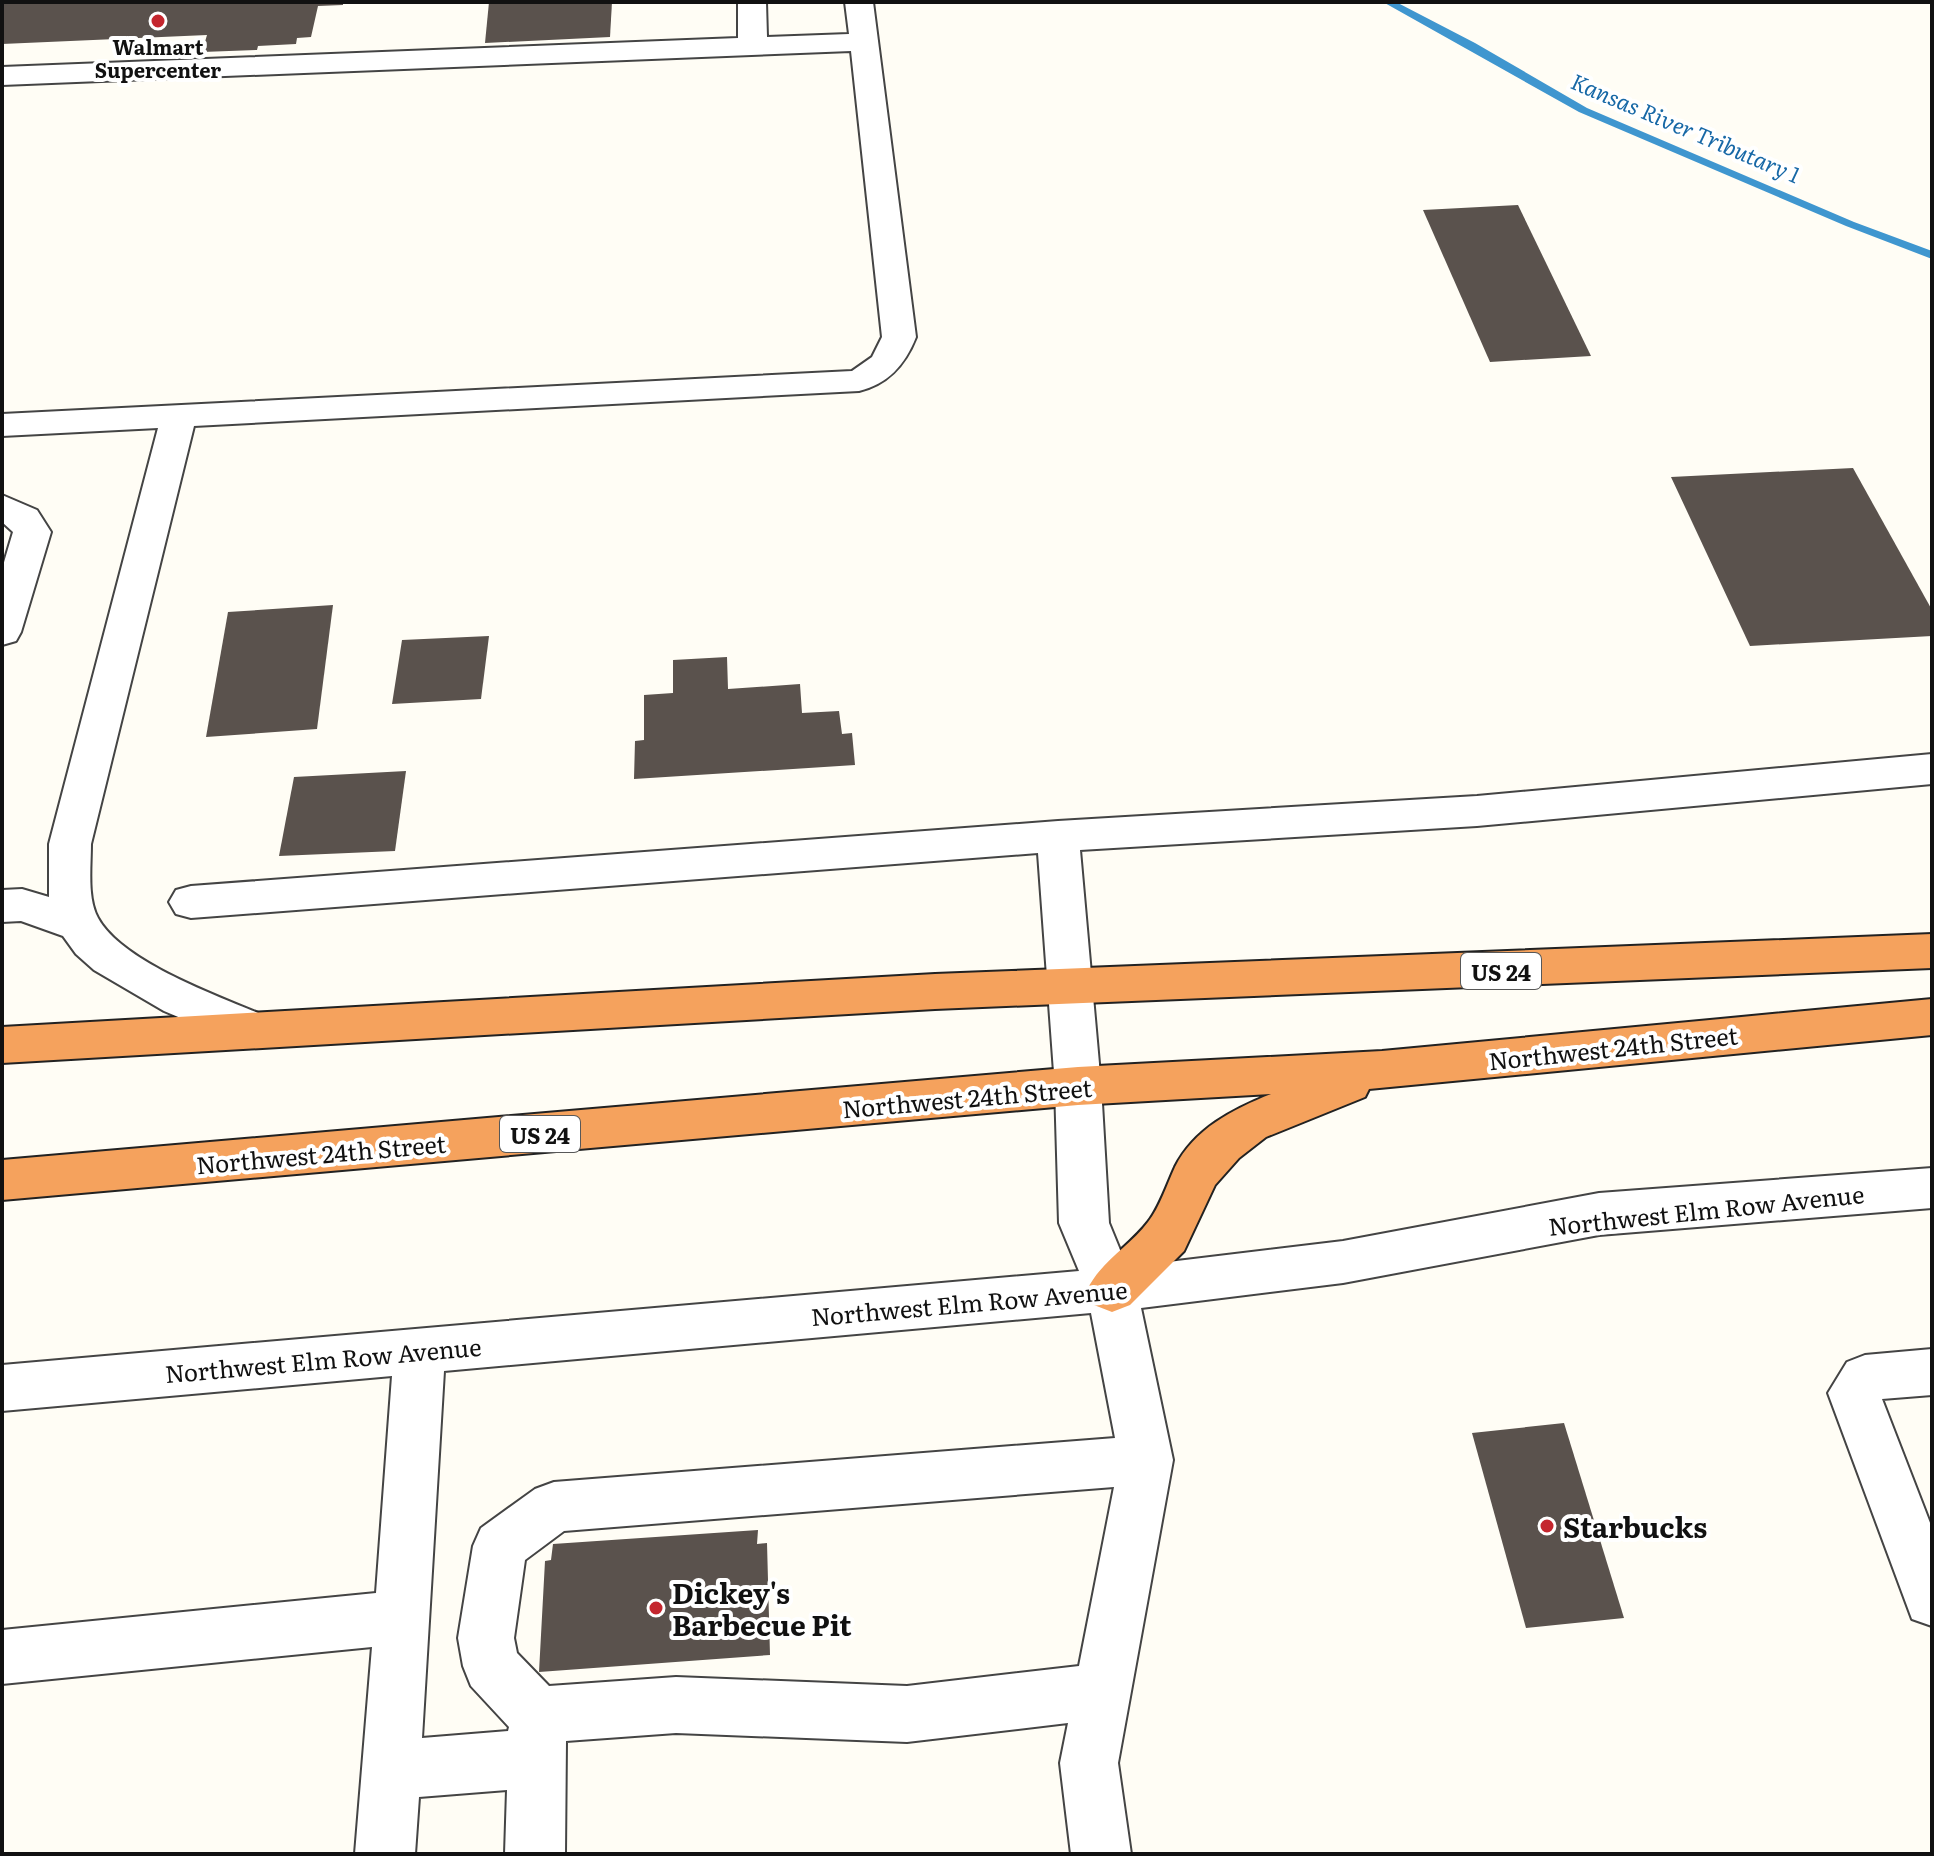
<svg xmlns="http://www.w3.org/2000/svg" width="1934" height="1856" viewBox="0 0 1934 1856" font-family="Literata,serif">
<rect width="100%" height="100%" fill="#fffdf5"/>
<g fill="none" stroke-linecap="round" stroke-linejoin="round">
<path fill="#3f96cf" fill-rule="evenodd" d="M1383,2H1396L1475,43L1587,108L1854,222L1932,251V259L1846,226L1579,112Z"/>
</g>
<g fill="#5a524d">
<path d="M2,2H343V5L318,6L311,37L297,38L296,44L258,46L257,50L202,52L207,35L2,44Z"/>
<path d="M489,2H612L610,37L485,43Z"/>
<path d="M1518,205L1591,356L1490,362L1423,210Z"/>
<path d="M1853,468L1932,610V636L1750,646L1671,477Z"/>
<path d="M333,605L317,729L206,737L228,612Z"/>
<path d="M489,636L481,699L392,704L402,640Z"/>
<path d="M727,657L728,689L800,684L802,713L839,711L842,734L852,733L855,765L634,779L635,741L644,740V695L673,693V660Z"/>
<path d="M406,771L395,851L279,856L294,777Z"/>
<path d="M1564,1423L1624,1618L1526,1628L1472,1433Z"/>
<path d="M758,1530L757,1544L767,1543L770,1655L539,1672L545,1561L551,1560L553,1544Z"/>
</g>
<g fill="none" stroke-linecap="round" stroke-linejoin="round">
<defs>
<g id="minor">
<path d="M738,2H766L767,37L849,34L845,2H873L916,337C905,365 888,384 859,391L194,426L91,844C91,867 87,898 98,918C122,962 218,996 263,1015L270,1028L263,1041L247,1046L164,1011L94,970L76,954L63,936L21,921L2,922V890L22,889L49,897V844L158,428L2,436V414L852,371L872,357L882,337L851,51L2,85V67L738,38Z"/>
<path d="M2,495L37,510L51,532L21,632L16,641L2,645V569L13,532L2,522Z"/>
<path d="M1932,754V784L1477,826L1080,850L1101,1086L1109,1223L1127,1267L1343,1241L1599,1193L1932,1168V1208L1599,1235L1343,1283L1141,1308L1173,1460L1118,1763L1131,1854H1071L1060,1763L1068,1723L907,1742L676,1733L566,1741L565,1854H505L507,1790L419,1797L415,1854H355L372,1647L2,1684V1630L376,1593L392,1376L2,1411V1365L1079,1271L1059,1223L1055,1086L1038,853L191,918L176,914L169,902L176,890L191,886L1058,821L1477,796ZM1091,1313L1115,1438L554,1482L535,1489L481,1528L473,1546L458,1638L463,1666L471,1686L509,1727L508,1731L422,1738L444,1371ZM1114,1487L1079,1666L907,1686L676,1677L549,1686L517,1653L514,1638L525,1560L564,1531Z"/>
<path d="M1932,1349V1395L1882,1399L1932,1528V1626L1912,1619L1828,1393L1847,1362L1865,1355Z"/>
</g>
<g id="highway">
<path d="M1932,934V968L935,1009L2,1063V1027L935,974Z"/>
<path d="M1932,999V1035L1369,1089L1365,1097L1266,1137L1239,1158L1215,1185L1184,1251L1130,1305L1112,1312L1094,1305L1087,1290C1101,1261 1129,1247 1148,1222C1160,1207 1167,1184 1175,1167C1194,1129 1233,1109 1271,1094L1078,1105L2,1200V1160L1078,1067L1382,1051Z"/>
</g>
</defs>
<use href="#minor" stroke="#444" stroke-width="4"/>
<use href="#highway" stroke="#222" stroke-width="4"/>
<use href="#minor" fill="#fff" fill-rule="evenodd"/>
<use href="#highway" fill="#f5a25d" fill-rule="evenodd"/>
</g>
<g fill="#c4262e" stroke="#fff" stroke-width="3">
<circle cx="158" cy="21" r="8"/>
<circle cx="1547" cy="1526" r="8"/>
<circle cx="656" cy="1608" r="8"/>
</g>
<g text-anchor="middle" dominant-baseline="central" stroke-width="8" stroke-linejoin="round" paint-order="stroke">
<g font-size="20" font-weight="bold" fill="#111" stroke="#fff">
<text x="158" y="46">Walmart<tspan x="158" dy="23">Supercenter</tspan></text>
</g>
<g font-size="22" font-style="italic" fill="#1768a6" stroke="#fff">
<text transform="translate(1686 127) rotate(23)">Kansas River Tributary 1</text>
</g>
<g fill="#fff" stroke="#585858" stroke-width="2">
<rect x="1461" y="953" width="80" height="36" rx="6"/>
<rect x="500" y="1116" width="80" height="36" rx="6"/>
</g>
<g font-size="22" font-weight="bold" fill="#111">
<text x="1501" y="971">US 24</text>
<text x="540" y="1134">US 24</text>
</g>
<g font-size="24" fill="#111" stroke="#fff">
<text transform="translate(1613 1047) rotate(-6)">Northwest 24th Street</text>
<text transform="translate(967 1097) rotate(-5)">Northwest 24th Street</text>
<text transform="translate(321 1153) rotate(-5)">Northwest 24th Street</text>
<text transform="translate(1706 1209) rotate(-6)">Northwest Elm Row Avenue</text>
<text transform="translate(969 1302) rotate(-5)">Northwest Elm Row Avenue</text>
<text transform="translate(323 1359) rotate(-5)">Northwest Elm Row Avenue</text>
</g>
<g font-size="28" font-weight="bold" fill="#111" stroke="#fff" text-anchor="start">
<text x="1563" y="1526">Starbucks</text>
<text x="672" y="1592">Dickey's<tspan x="672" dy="32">Barbecue Pit</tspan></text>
</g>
</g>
<rect width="1934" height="1856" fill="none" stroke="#111111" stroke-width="8"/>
</svg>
